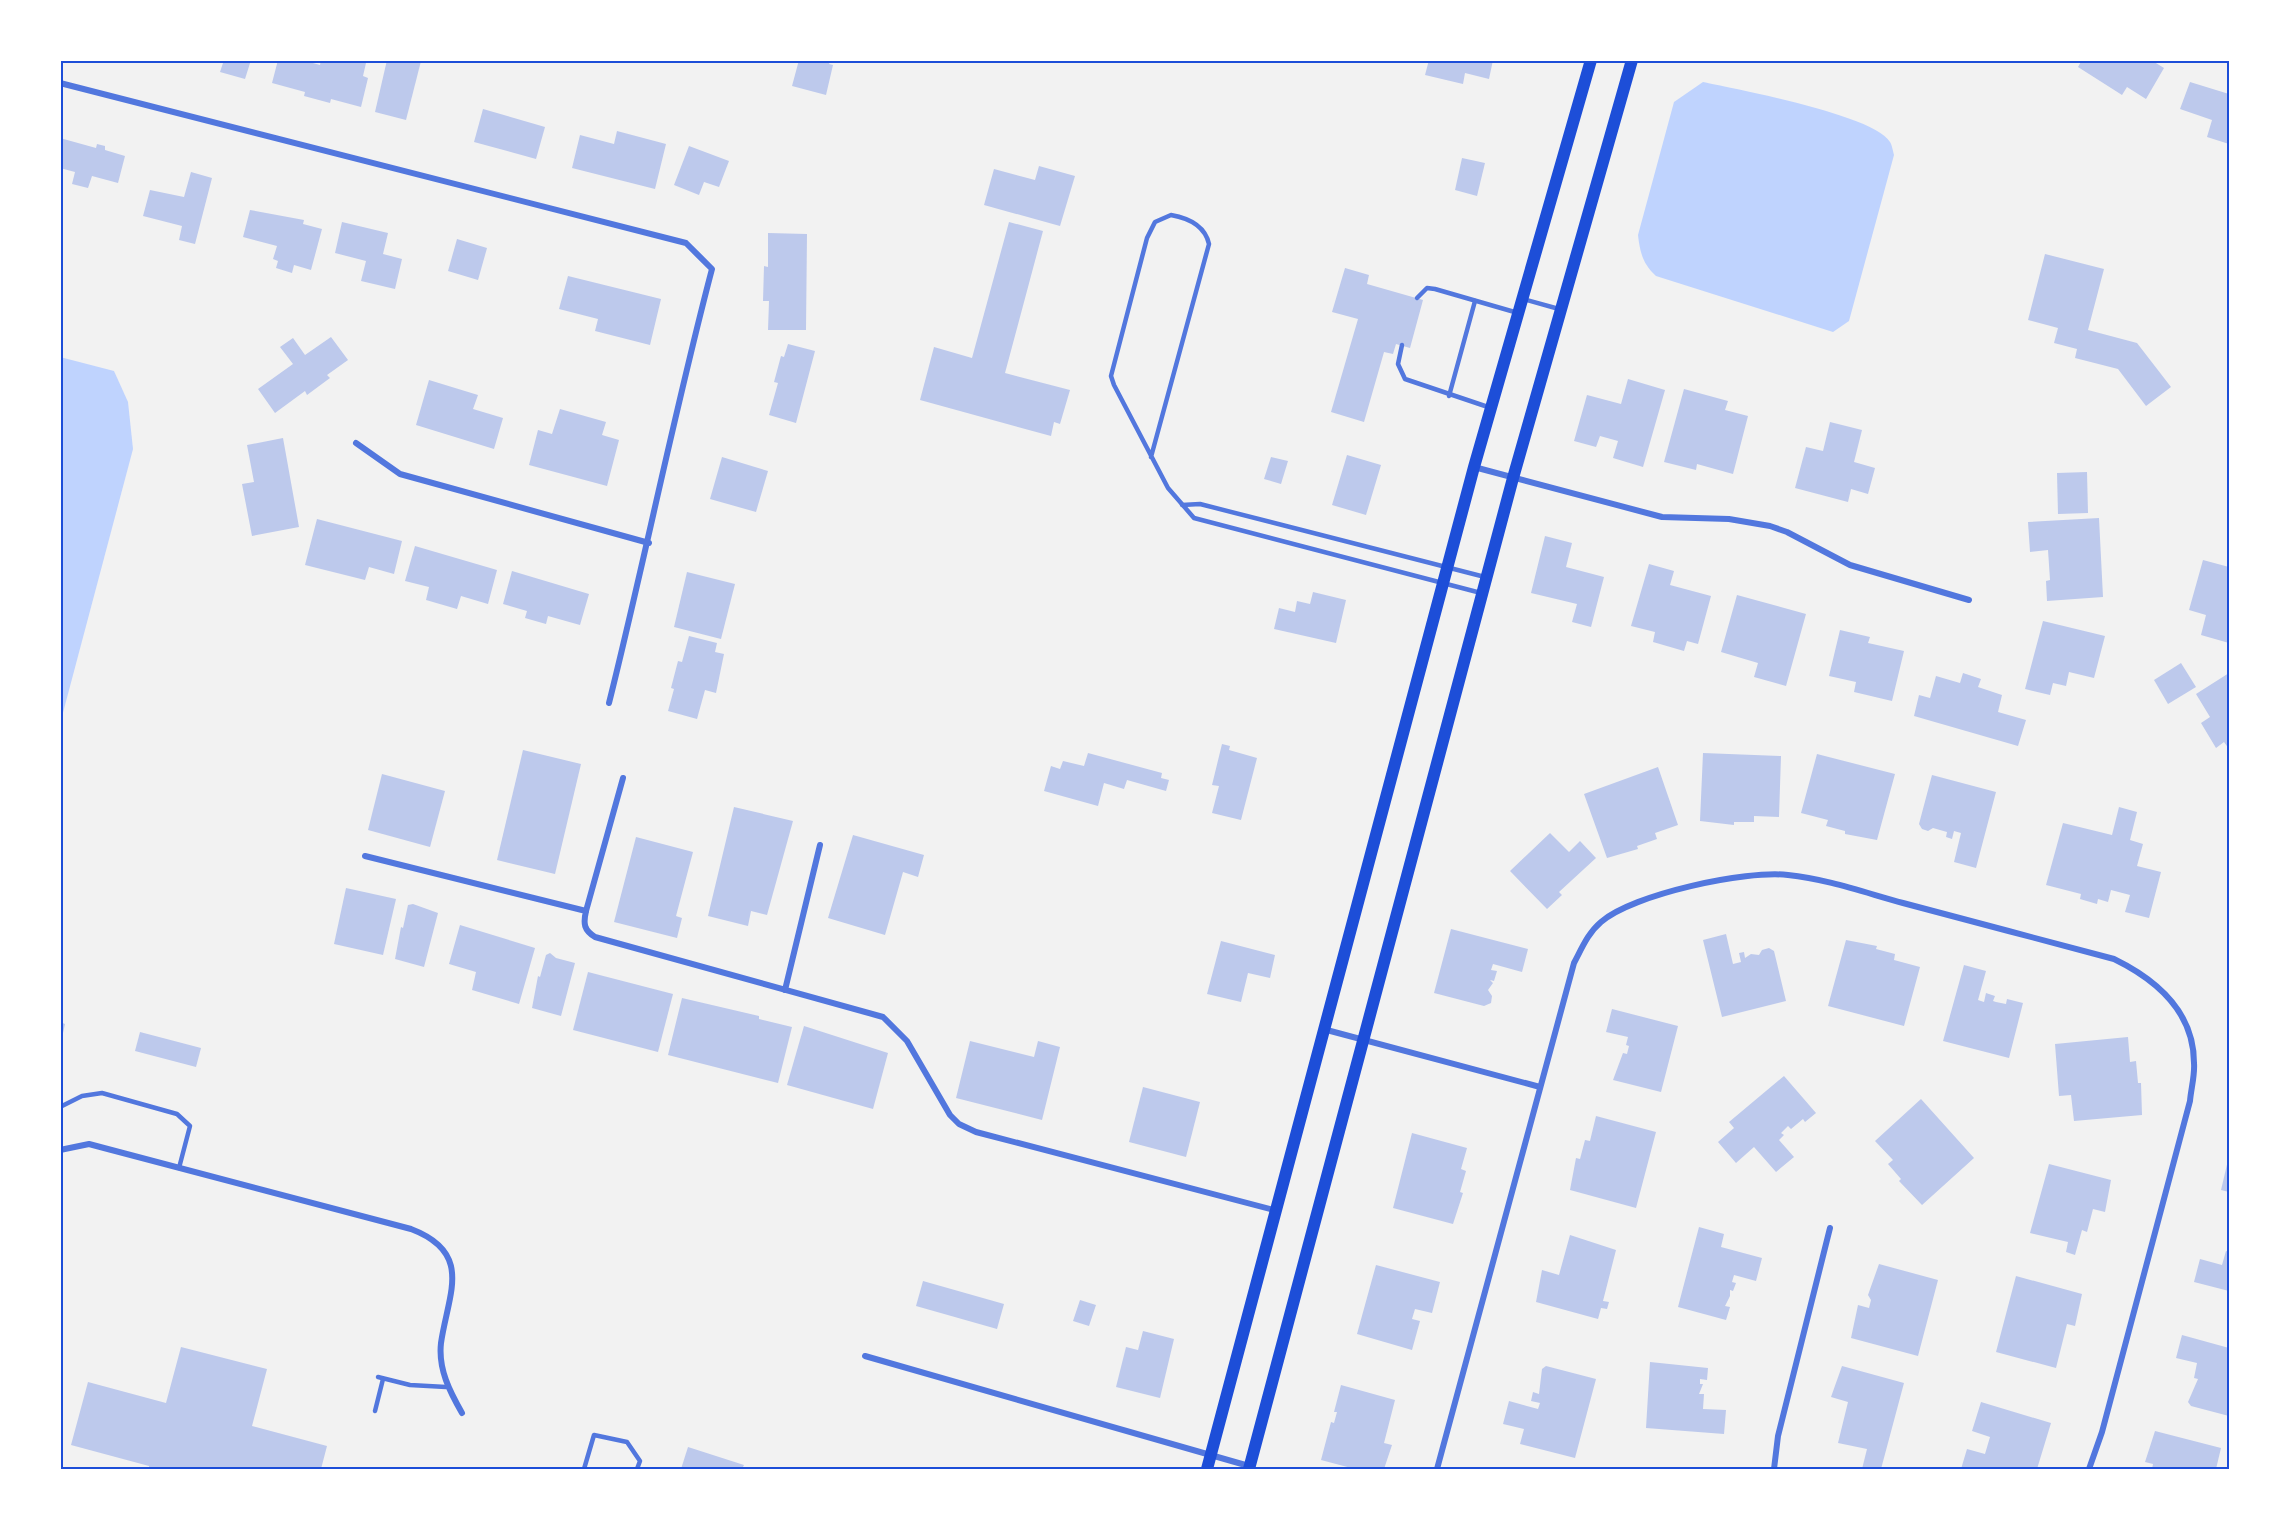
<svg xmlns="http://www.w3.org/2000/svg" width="2289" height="1529" viewBox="0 0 2289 1529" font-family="Lato,sans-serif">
<rect width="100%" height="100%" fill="#f2f2f2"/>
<g fill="#bfd3fe">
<path d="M1703,82C1736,89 1875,115 1890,142C1892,145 1893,151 1894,155L1849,321L1833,332L1656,276C1643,264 1640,253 1638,235L1674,102Z"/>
<path d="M60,357L114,371L128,402L133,449L60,724Z"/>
</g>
<g fill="#bdc9ec">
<path d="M251,60L245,79L220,72L223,63L215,61Z"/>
<path d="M278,60H302L320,65L321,60L366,63L363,76L368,78L361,107L331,99L330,103L304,96L305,92L272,83Z"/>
<path d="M387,60L421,61L406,120L375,112Z"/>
<path d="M799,60H831L829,64L833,65L826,95L792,86Z"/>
<path d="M1429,60H1493L1489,79L1465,73L1463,84L1425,75Z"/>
<path d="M2082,60H2151L2164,68L2146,99L2127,87L2122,95L2078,67Z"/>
<path d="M2190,82L2229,94V144L2207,137L2212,120L2180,109Z"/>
<path d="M483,109L545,127L536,159L474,142Z"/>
<path d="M617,131L666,144L655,189L572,168L580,135L614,144Z"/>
<path d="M60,138L96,148L97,144L105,146V150L125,156L118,183L92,176L88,188L72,184L75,172L60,168Z"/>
<path d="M689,146L729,161L719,187L704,182L699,195L674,185Z"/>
<path d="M1462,158L1485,163L1477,196L1455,190Z"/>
<path d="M1039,166L1075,176L1060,226L984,205L994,169L1035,180Z"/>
<path d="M191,172L212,178L195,244L179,240L182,226L143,216L150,190L184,197Z"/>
<path d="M250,210L304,220L303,224L322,229L311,270L294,265L292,273L276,268L278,261L273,259L277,246L243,237Z"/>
<path d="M342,222L388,233L383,254L402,259L395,289L361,281L366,261L335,253Z"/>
<path d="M1009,222L1043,231L1005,373L1070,390L1060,424L1054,422L1051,436L920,400L934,347L972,358Z"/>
<path d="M768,233L807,234L806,330H768L769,301H763L764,266L768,267Z"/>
<path d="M457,239L487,248L478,280L448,271Z"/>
<path d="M2045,254L2104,269L2088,330L2137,343L2171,387L2146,406L2118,369L2075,358L2077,349L2054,343L2058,328L2028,320Z"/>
<path d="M1345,268L1369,275L1367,284L1423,300L1410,348L1396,344L1393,354L1384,352L1364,422L1331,412L1358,319L1332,312Z"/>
<path d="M568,276L661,299L650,345L595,331L598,319L559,309Z"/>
<path d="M331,337L348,360L327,375L330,378L307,395L305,391L275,413L258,389L293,364L280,347L293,338L305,355Z"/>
<path d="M788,344L815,351L796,423L769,415L778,383L774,382L781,356L784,357Z"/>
<path d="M1628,379L1665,390L1643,467L1613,458L1618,441L1600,436L1596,447L1574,441L1587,395L1621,404Z"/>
<path d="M429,380L478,395L473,409L503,418L494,449L416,425Z"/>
<path d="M1684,389L1728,401L1725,410L1748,416L1733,474L1697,464L1696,470L1664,462Z"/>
<path d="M560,409L606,422L602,435L619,440L607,486L529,465L538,430L552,434Z"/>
<path d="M1830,422L1862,430L1854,462L1875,468L1868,494L1851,489L1848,502L1795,488L1806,447L1823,451Z"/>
<path d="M283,438L299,527L252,536L242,484L254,482L247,445Z"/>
<path d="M1347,455L1381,465L1366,515L1332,505Z"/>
<path d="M722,457L768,471L756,512L710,499Z"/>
<path d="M1271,457L1288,461L1281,484L1264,479Z"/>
<path d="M2087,472L2088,513L2058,514L2057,473Z"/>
<path d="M2099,518L2103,597L2047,601L2046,581L2050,580L2048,550L2030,552L2028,522Z"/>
<path d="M317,519L402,541L394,574L369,567L365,580L305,565Z"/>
<path d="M1545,536L1572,543L1566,567L1604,577L1591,627L1572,622L1577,604L1531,593Z"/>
<path d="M415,546L497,570L488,604L461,596L457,609L426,600L429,587L405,581Z"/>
<path d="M2203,560L2229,567V643L2201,635L2206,615L2189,610Z"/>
<path d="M1649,564L1674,571L1670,585L1711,596L1698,644L1687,641L1684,651L1653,642L1655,632L1631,626Z"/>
<path d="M512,571L589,594L580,625L548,616L546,624L525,618L527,611L503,604Z"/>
<path d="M687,572L735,584L721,639L674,627Z"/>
<path d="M1313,592L1346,600L1336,643L1274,629L1279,608L1295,612L1297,601L1310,604Z"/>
<path d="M1737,595L1806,614L1786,686L1754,677L1758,663L1721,652Z"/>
<path d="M2043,621L2105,636L2094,678L2069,672L2066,686L2053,683L2050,695L2025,689Z"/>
<path d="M1840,630L1870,637L1868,643L1904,651L1892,701L1854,692L1856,682L1829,676Z"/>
<path d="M689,636L717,643L715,652L724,654L716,693L705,690L697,719L668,711L674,689L671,688L678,661L682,662Z"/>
<path d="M2181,663L2196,687L2168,704L2154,680Z"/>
<path d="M1963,673L1981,679L1978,687L2002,695L1998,712L2026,720L2018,746L1914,716L1919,695L1930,698L1936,676L1960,683Z"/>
<path d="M2229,673V749L2224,742L2216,748L2201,723L2210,717L2196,694Z"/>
<path d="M1222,744L1230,746L1229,750L1257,758L1241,820L1212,813L1219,786L1212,785Z"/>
<path d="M523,750L581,764L555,874L497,860Z"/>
<path d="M1088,753L1162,773L1161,778L1169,780L1166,791L1127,780L1124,789L1104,783L1098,806L1044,791L1051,766L1060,769L1063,761L1084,766Z"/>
<path d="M1703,753L1781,756L1779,817L1754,816V822H1734V825L1700,821Z"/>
<path d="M1817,754L1895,774L1877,840L1845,834V831L1826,826L1828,820L1801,813Z"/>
<path d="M1658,767L1678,825L1655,833L1657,839L1637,846L1638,849L1607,858L1584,794Z"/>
<path d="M382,774L445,791L430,847L368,830Z"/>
<path d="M1932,775L1996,792L1976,868L1954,862L1961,833L1954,831L1952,839L1946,837L1947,832L1933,828L1928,831L1922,829L1919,824Z"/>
<path d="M734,807L793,821L767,915L751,911L748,926L708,916Z"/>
<path d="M2119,807L2137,812L2130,840L2143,844L2137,866L2161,872L2149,918L2125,912L2130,895L2111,890L2108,902L2098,899L2097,904L2080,899L2081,894L2046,885L2063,823L2112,835Z"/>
<path d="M1550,833L1569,852L1580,841L1596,858L1559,892L1562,895L1547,909L1510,871Z"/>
<path d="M853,835L924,855L918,877L903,872L885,935L828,918Z"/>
<path d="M636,837L693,852L676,916L682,918L677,938L614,922Z"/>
<path d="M346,888L396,899L383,955L334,944Z"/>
<path d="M413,904L438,913L424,967L395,959L401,927L403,928L408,905Z"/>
<path d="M460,925L535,948L519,1004L472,990L476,972L449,964Z"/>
<path d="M1451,929L1528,949L1522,972L1493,964L1491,970L1497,971L1494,981L1490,980L1493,983L1488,990L1492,996L1491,1003L1484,1006L1434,993Z"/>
<path d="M1726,934L1733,964L1741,962L1739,953L1744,952L1745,958L1751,954L1759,955L1762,950L1769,948L1774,951L1786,1001L1722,1017L1703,940Z"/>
<path d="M1846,940L1877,946L1876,949L1895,954L1894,960L1920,967L1904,1026L1828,1006Z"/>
<path d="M1221,941L1275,955L1270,978L1248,973L1241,1002L1207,994Z"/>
<path d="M550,953L556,958L575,963L561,1016L532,1008L538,976L540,977L546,955Z"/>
<path d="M1964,965L1986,971L1978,1000L1984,1002L1986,993L1995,996L1993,1001L1996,1002L2006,1004L2007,999L2023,1003L2009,1058L1943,1041Z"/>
<path d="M588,972L673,994L658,1052L573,1030Z"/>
<path d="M682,998L759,1016V1019L792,1027L778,1083L668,1055Z"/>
<path d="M1612,1009L1678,1026L1661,1092L1613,1080L1623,1053L1627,1054L1629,1046L1626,1045L1628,1037L1606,1032Z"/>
<path d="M60,1022L65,1024L61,1042H60Z"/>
<path d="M804,1026L888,1053L873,1109L787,1085Z"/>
<path d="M140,1032L201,1048L196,1067L135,1051Z"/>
<path d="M2128,1037L2130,1062L2136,1061L2138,1083H2141L2142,1115L2074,1121L2071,1095L2059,1096L2055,1044Z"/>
<path d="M970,1041L1034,1057L1038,1041L1060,1047L1042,1120L956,1098Z"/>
<path d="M1784,1076L1816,1113L1805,1122L1803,1119L1791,1129L1788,1126L1781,1133L1784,1135L1779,1140L1794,1157L1776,1172L1754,1147L1736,1163L1718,1142L1734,1128L1729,1122Z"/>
<path d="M1143,1087L1200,1102L1186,1157L1129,1142Z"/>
<path d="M1921,1099L1974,1158L1922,1205L1899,1181L1901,1179L1888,1164L1893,1160L1875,1141Z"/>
<path d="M1596,1116L1656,1132L1636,1208L1570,1190L1576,1158L1580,1159L1585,1140L1590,1141Z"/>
<path d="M1412,1133L1467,1148L1461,1169L1466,1171L1460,1192L1463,1193L1453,1224L1393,1208Z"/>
<path d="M2229,1156V1192L2221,1190Z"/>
<path d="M2049,1164L2111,1180L2105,1212L2093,1209L2087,1232L2082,1230L2075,1255L2066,1252L2068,1242L2030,1233Z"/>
<path d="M1699,1227L1724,1234L1721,1247L1762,1258L1756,1281L1734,1275L1732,1282L1736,1283L1733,1291L1730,1290V1296L1725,1306L1730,1307L1726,1320L1678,1307Z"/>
<path d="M1570,1235L1616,1250L1603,1301L1609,1302L1607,1309L1601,1308L1598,1319L1536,1302L1542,1270L1559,1275Z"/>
<path d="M2226,1251L2229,1252V1291L2194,1282L2200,1259L2222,1265Z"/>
<path d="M1879,1264L1938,1280L1918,1356L1851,1338L1858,1305L1869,1308L1871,1300L1868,1295Z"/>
<path d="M1376,1265L1440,1282L1432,1313L1415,1309L1412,1319L1420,1321L1412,1350L1357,1334Z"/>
<path d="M2016,1276L2082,1294L2075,1326L2067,1324L2056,1368L1996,1352Z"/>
<path d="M923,1281L1004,1304L997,1329L916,1306Z"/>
<path d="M1080,1300L1096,1305L1089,1326L1073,1321Z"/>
<path d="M1143,1331L1174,1339L1160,1398L1116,1387L1126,1347L1138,1350Z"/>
<path d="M2182,1335L2229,1348V1416L2191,1406L2188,1402L2198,1379L2194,1378L2197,1363L2176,1358Z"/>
<path d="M181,1347L267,1369L252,1426L327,1446L321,1469H149V1466L71,1445L88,1382L166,1403Z"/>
<path d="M1650,1362L1708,1368L1707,1380L1700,1379V1384H1703L1699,1394H1704L1703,1409L1726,1410L1724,1434L1646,1428Z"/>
<path d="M1546,1366L1596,1379L1575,1458L1520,1444L1524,1429L1503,1424L1509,1401L1538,1409L1540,1403L1531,1401L1533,1392L1539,1394L1542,1369Z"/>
<path d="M1842,1366L1904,1383L1881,1469H1862L1867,1449L1838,1443L1848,1402L1831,1397Z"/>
<path d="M1341,1385L1395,1400L1384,1443L1392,1445L1384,1469H1355L1321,1460L1331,1422L1334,1423L1337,1412H1334Z"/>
<path d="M1981,1402L2051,1423L2037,1469H1961L1967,1449L1985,1454L1990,1437L1972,1431Z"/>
<path d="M2155,1431L2221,1448L2216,1469H2152L2153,1464L2145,1462Z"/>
<path d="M688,1447L744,1465L742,1469H681Z"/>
</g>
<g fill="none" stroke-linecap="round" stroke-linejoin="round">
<g stroke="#5277de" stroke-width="4.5">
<path d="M1417,298L1427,288L1435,289L1518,313"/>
<path d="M1523,299L1559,309"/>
<path d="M1402,345L1398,364L1405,379L1491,408"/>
<path d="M1449,396L1475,301"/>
<path d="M1151,457L1209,244C1205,226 1188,218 1171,215L1155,222L1147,238L1111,376L1114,385L1168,488L1194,518L1481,593"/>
<path d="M1182,505L1200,504L1485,577"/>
<path d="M60,1107L82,1096L102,1093L177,1114L190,1126L179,1168"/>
<path d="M378,1377L410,1385L446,1387"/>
<path d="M375,1411L383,1379"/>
<path d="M584,1469L594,1435L627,1442L640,1461L637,1469"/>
</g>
<g stroke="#5277de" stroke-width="6">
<path d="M60,83L686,243L712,269C674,413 645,559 609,703"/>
<path d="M356,443L400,474L649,543"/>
<path d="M1474,467L1662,517L1729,519L1770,526L1787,532L1850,565L1969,600"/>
<path d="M365,856L586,911C583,924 584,930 595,937L883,1017L907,1041L950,1115L959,1124L976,1132L1274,1210"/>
<path d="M586,911L623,778"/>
<path d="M785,990L820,845"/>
<path d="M1323,1029L1540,1087"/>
<path d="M60,1150L89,1144L104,1148L411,1229C474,1253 448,1294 441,1343C438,1369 450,1392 462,1413"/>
<path d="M865,1356L1249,1466"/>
<path d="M1437,1469L1574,963C1582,948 1588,933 1601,922C1633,894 1746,870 1788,875C1827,879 1866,893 1903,903C1973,922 2044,940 2114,959C2157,980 2194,1012 2194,1063C2195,1075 2191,1089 2190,1101L2102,1432L2089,1469"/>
<path d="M1774,1469L1778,1436L1830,1228"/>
</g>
<g stroke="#1d4ed8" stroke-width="12">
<path d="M1207,1469L1474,467L1591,60"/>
<path d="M1249,1469L1513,478L1632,60"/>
</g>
</g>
<rect width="2289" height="1529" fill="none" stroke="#ffffff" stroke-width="123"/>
<rect x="62" y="62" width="2166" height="1406" fill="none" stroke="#1d4ed8" stroke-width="2"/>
</svg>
